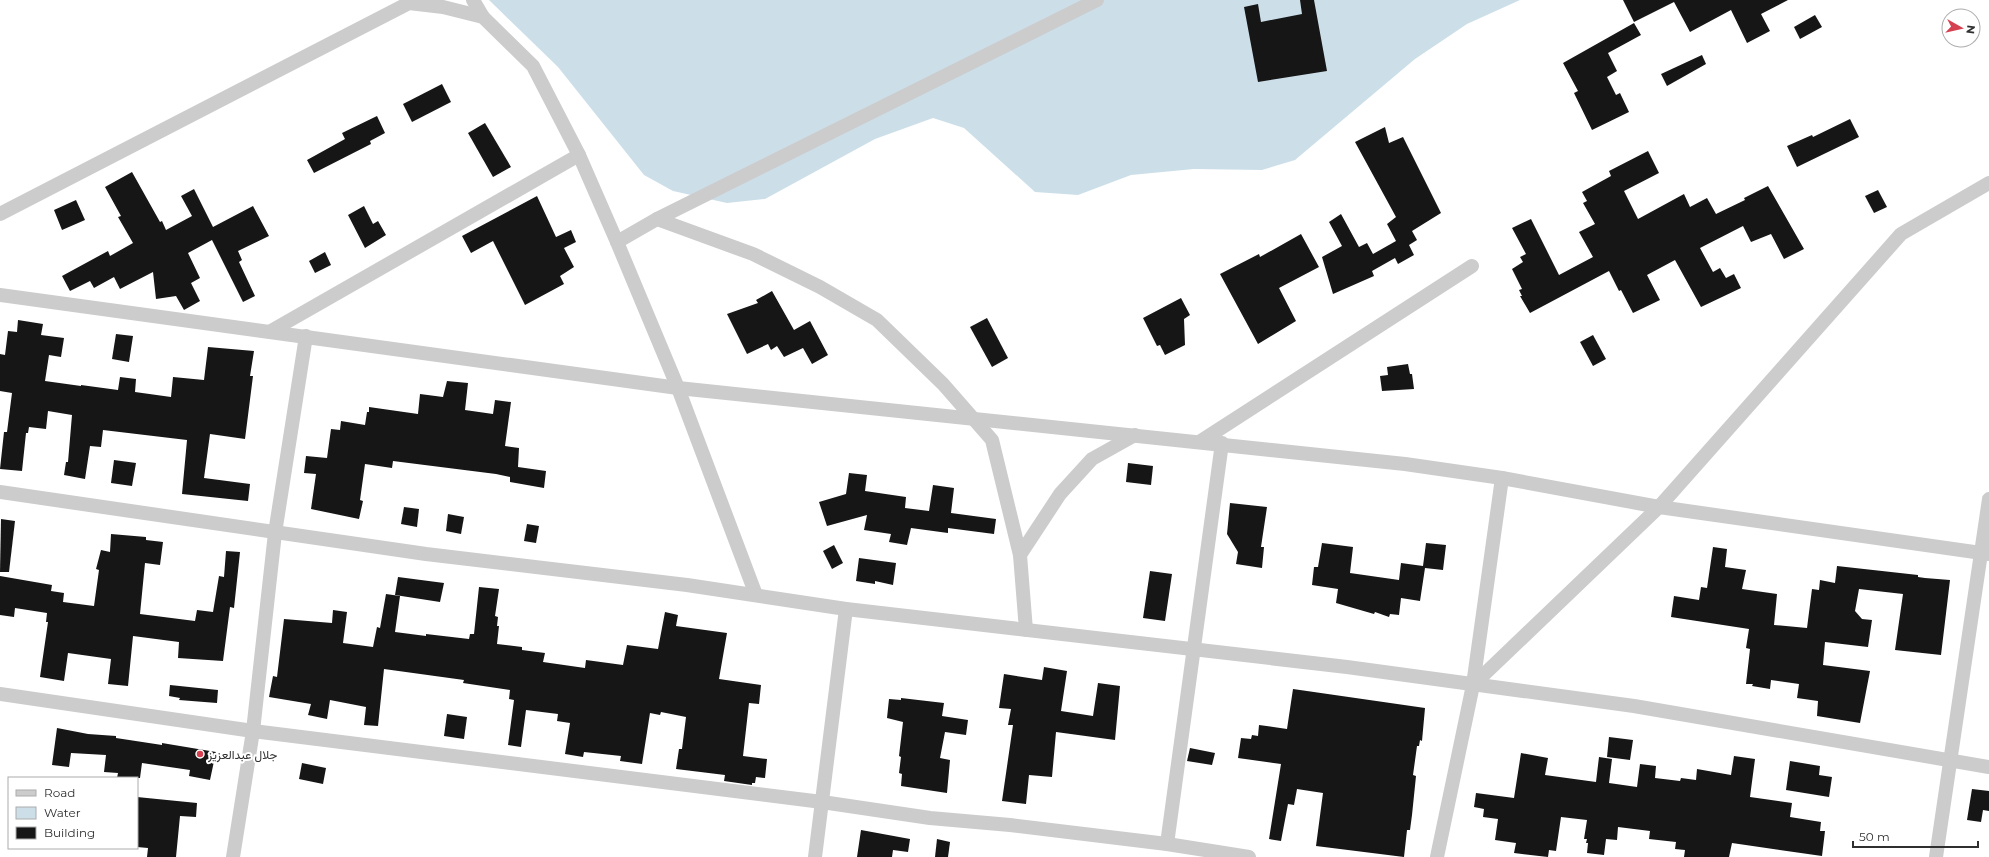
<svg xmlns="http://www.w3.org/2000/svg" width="1989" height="857" viewBox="0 0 1989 857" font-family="Montserrat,Vazirmatn,sans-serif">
<rect width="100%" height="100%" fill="#fff"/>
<path fill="#ccdfe9" d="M489,0H1520L1467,24L1415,59L1295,160L1262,170L1194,169L1131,175L1078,195L1035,192L964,128L933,118L875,139L765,199L727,203L673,191L644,175L558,67Z"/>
<g fill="#161616">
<path d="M1300,0H1314L1327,71L1258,82L1244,7L1258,4L1261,22L1302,14Z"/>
<path d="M1623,0H1788L1761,14L1770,31L1747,43L1731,10L1690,32L1674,2L1634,22Z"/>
<path d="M1815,15L1822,27L1800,39L1794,27Z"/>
<path d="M1634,23L1641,35L1608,53L1617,71L1607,77L1616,95L1620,93L1629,112L1592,130L1574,93L1578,91L1563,63Z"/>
<path d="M1702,55L1706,64L1667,86L1661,74Z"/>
<path d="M442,84L451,102L412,122L403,104Z"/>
<path d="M377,116L385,133L370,141L371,144L314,173L307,160L345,139L342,133Z"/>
<path d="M1850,119L1859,137L1797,167L1787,146L1812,135L1813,137Z"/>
<path d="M485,123L511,167L493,177L468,133Z"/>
<path d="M1385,127L1389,143L1403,137L1441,213L1412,231L1417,240L1409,245L1414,255L1398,264L1395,258L1372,271L1374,276L1333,294L1322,257L1342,246L1329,222L1341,214L1359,247L1367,243L1373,254L1396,241L1387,224L1396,217L1355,142Z"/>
<path d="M1648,151L1659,173L1624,191L1638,219L1684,194L1690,207L1707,198L1716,214L1745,200L1744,198L1768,186L1804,249L1784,259L1771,234L1751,242L1743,226L1700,248L1713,272L1720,268L1726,278L1734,274L1741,288L1701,307L1675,260L1647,275L1660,300L1633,313L1621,290L1619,291L1609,271L1530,313L1520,296H1522L1519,290L1522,289L1512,269L1523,262L1520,257L1526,254L1512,228L1531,219L1559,275L1593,257L1579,232L1595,224L1583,203L1587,201L1582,192L1611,176L1609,171Z"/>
<path d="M132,172L160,222L162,221L166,230L192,216L181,196L194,189L213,227L253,206L269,236L238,251L242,260L239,262L255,296L243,302L212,240L188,253L200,278L191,283L200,301L184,310L176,296L156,299L153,272L120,289L114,277L94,288L90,281L70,291L62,276L108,251L110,256L133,243L118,217L121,216L105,187Z"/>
<path d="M1878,190L1887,207L1874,213L1865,196Z"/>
<path d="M537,196L556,237L571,230L576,242L564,248L574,267L560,276L564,284L525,305L493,241L471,253L462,236Z"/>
<path d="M76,200L85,220L62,230L54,210Z"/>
<path d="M364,206L373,224L378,221L386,235L365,248L348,215Z"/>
<path d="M1301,234L1319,267L1279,288L1296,321L1258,344L1220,274L1259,254L1260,257Z"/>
<path d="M325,252L331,265L315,273L309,261Z"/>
<path d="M772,291L794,330L810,321L828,355L812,364L803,348L784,357L777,346L771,350L768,344L747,354L727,314L758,303L756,300Z"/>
<path d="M1181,298L1190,315L1184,319L1185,345L1165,355L1160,345L1157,346L1143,318Z"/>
<path d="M987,318L1008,358L992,367L970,327Z"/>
<path d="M18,320L43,324L41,335L64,338L61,357L49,355L45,381L81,386V385L118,390L120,377L136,379L135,392L171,397L173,377L204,380L208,347L254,351L250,376H253L245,439L210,434L204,478L250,484L248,501L182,494L187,440L103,430L101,447L90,446L85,479L64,475L66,462H68L72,415L48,411L46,429L29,427L28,433H26L22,471L0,469L4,432H7L12,393L0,391V354L5,355L8,331L17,332Z"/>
<path d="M116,334L133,336L129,362L112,359Z"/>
<path d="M1593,335L1606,359L1593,366L1580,342Z"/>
<path d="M1408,364L1410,374H1412L1414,389L1382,391L1380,376L1388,375L1387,367Z"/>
<path d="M447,381L468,383L465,410L493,414L495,400L511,402L505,446L519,448L518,467L546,471L544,488L510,482V477L496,474L393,461L392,468L365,464L360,500L363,501L359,519L311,509L316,474L304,473L306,456L327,458L331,429L340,430L341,421L365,425L367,412H369V407L418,414L420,394L443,397Z"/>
<path d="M114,460L136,463L132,486L111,483Z"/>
<path d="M1128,463L1153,466L1151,485L1126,482Z"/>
<path d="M849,473L867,475L865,491L906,497L905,508L929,511L933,485L954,488L951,513L996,519L994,534L948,528V533L911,528L907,545L889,542L891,534L864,530L867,515L827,526L819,502L846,494Z"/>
<path d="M1230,503L1267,507L1261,547H1264L1262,568L1236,564L1238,552L1227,534Z"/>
<path d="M404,507L419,509L417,527L401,524Z"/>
<path d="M448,514L464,517L461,534L446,531Z"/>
<path d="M1,519L15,521L9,572H0Z"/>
<path d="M527,524L539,526L536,543L524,541Z"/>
<path d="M111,534L146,537V540L163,542L160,565L145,563L140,614L195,621L197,610L213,612L219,576L224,577L226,551L240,552L234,608L230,607L223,661L178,658L179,642L133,636L128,686L108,684L111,659L68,653L64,681L40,677L48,622H46L47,613L15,608L14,617L0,615V576L52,585L51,591L64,593L63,602L94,606L99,570L96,569L101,550L110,552Z"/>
<path d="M1322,543L1353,547L1350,573L1399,580L1401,563L1423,566L1426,543L1446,545L1443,570L1425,568L1420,601L1401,598L1399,615L1390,614L1389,617L1375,612L1374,614L1336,603L1338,589L1312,585L1314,567H1318Z"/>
<path d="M834,545L843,563L832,569L823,551Z"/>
<path d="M1713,547L1727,549L1725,567L1746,570L1742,589L1777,594L1774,625L1807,628L1812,589L1819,590L1820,580L1835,583L1837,566L1918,575V577L1925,578L1950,580L1941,655L1895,650L1903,594L1859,589L1855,611L1862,619L1872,620L1868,647L1825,642L1823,665L1870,671L1860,723L1817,716L1818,701L1797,698L1799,684L1771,680L1770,689L1752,686L1753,684H1746L1750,649L1746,648L1749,629L1671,617L1674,596L1699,600L1701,587L1707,588Z"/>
<path d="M859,558L896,563L893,585L875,581V584L856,581Z"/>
<path d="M1150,571L1172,574L1165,621L1143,618Z"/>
<path d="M398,577L444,583L440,602L395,595Z"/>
<path d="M479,587L499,589L495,616L498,617L497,626H499L497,644L522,647V650L545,653L543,662L585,668L586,660L623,665L627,645L658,649L665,612L678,615L676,626L727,633L719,679L761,685L759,704L749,703L743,756L767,759L765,778L756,777L755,783H752V785L724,781L725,775L676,769L679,749H682L686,717L661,712L660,715L650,713L642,764L620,761L621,756L584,752L583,757L565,754L570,723L557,721L558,714L526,710L521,747L508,745L514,700L509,699L510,690L463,683L464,680L384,669L378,726L364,725L366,707L330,700L327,719L308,715L311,704L269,697L273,676L277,677L284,619L332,623L333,610L347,612L343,643L373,647L377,627L380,628L386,594L400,596L395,632L426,636V634L469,639L470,634H474Z"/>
<path d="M1044,667L1067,671L1061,711L1093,716L1098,683L1120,686L1115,740L1056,732L1052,777L1029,775L1026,804L1002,801L1013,725H1008L1011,709L999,708L1004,674L1042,680Z"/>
<path d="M170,685L218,690L217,703L179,700L180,698L169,696Z"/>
<path d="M1293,689L1425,708L1422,741L1420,740L1419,746H1417L1413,775L1416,776L1412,815L1410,830H1407L1404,857L1316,846L1323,793L1297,789L1294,805L1288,804L1281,841L1269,839L1281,764L1238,758L1241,738L1251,739L1252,735L1258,736L1259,725L1287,729Z"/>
<path d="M901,698L944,703L942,716L968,720L966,735L945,732L940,758L950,760L947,793L901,786L902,774L899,773L901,757L899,756L903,722L887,718L889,699L901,700Z"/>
<path d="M447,714L467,717L464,739L444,736Z"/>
<path d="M57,728L88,734L116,736V738L162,745V743L216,752L210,780L189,776L190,770L142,763L140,778H117L118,773L104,772L106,755L71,753L69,767L52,765Z"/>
<path d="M1609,737L1633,740L1630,760L1607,757Z"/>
<path d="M1190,748L1215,753L1212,765L1187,761Z"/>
<path d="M1521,753L1548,758L1545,775L1596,782L1599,757L1612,759L1609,783L1637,787L1640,764L1656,766L1655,778L1680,781L1681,778L1696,780L1697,769L1731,775L1734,756L1755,759L1750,797L1792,803L1790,817L1821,822L1820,831H1825L1822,856L1732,843L1729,857H1684L1685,850L1675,849L1676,842L1649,839L1650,831L1618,827L1617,840L1606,839L1604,855L1587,853L1588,843H1586L1587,839H1584L1587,820L1561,817L1556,851L1549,850L1548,857L1514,853L1516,843L1495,840L1498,819L1483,817L1484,809L1474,807L1476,793L1514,798Z"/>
<path d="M1790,761L1820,766L1819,775L1832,777L1829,797L1786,790Z"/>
<path d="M302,763L326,768L323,784L299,779Z"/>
<path d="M1972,789L1989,791V811L1983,810L1981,822L1967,820Z"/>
<path d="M137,797L197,803L196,817L180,816L176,857H147L148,848L137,847Z"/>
<path d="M861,830L910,839L908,852L893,850L892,857H857Z"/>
<path d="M937,839L950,842L948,857H935Z"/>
</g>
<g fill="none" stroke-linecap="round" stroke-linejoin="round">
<g stroke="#ccc" stroke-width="14">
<path d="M473,0L483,17"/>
<path d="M0,214L409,3L443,7L483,17L533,66L579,155L617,242L678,388L756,595"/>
<path d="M657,219L753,254L820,287L877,320L943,384L992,440L1020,555L1026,630"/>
<path d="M617,242L657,219L1097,0"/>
<path d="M0,295L678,388L1405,464L1502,478L1659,507L1989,554"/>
<path d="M271,331L579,155"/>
<path d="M1201,441L1472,266"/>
<path d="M0,492L426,554L687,585L846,609L1347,667L1634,706L1989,767"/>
<path d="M1020,555L1060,494L1092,459L1135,435"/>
<path d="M1473,685L1659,507L1901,234L1989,183"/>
<path d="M0,694L253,731L822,802L930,818L1010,825L1167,844L1249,857"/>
<path d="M1167,844L1222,443"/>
<path d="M233,857L253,731L275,533L306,336"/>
<path d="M815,857L846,609"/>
<path d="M1437,857L1473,685L1502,478"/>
<path d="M1936,857L1989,499"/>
</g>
</g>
<circle fill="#d64151" stroke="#fff" stroke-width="1.5" cx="200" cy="754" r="4"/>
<g text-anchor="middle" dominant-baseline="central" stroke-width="4" stroke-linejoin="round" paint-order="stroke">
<g font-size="12" fill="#2f2f2f" stroke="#fff" text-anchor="start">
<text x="208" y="754">جلال عبدالعزيز</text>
</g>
</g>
<rect x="8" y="777" width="130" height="72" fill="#ffffff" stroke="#acacac"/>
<rect x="16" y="790" width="20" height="6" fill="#cccccc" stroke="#acacac"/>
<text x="44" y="797" font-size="12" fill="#2f2f2f">Road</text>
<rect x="16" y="807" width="20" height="12" fill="#ccdfe9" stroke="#acacac"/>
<text x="44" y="817" font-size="12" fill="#2f2f2f">Water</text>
<rect x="16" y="827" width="20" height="12" fill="#161616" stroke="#acacac"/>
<text x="44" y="837" font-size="12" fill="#2f2f2f">Building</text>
<g transform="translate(1961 28) rotate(98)"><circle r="19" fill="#ffffff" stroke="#acacac"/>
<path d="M0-3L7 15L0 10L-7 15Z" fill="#d64151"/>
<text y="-6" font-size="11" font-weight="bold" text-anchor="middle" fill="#2f2f2f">N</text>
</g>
<path d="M1853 841v6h125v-6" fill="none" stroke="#2f2f2f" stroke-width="2"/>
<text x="1859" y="841" font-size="12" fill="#2f2f2f" stroke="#ffffff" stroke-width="3" paint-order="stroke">50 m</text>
</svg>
